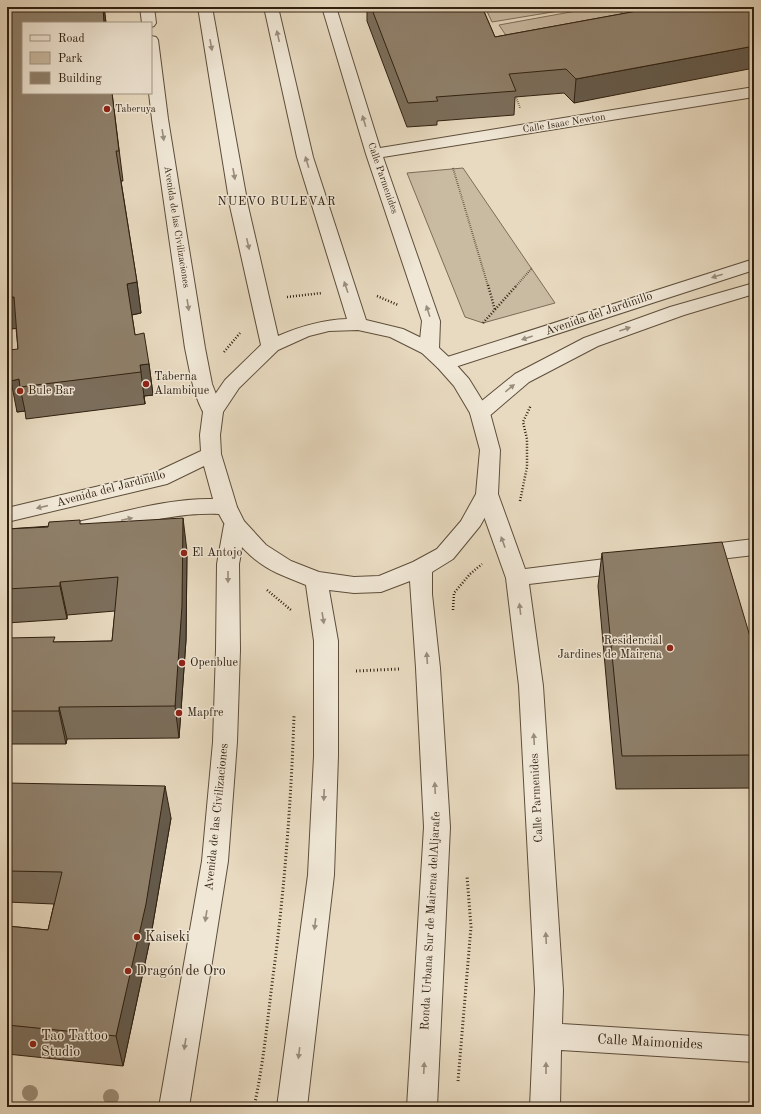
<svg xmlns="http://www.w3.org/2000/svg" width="761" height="1114" viewBox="0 0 761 1114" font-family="'Old Standard TT',serif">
<rect width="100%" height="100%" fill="#e8dac0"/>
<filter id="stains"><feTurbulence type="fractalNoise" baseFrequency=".005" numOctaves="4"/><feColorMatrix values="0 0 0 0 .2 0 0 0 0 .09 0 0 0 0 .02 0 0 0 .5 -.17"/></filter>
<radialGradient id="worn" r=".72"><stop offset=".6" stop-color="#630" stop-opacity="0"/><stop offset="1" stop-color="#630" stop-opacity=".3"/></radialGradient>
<g fill="#c9baa2" stroke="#7c6c58">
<path d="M485,7H576L577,8L492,22Z"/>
<path d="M598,7H617L629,20L509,40L499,25Z"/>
<path d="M463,168L555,303L483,323L465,317L407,173Z"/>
</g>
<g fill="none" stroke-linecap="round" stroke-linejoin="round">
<defs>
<g id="minor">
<path d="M140,7H154L156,23L154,26L151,27V23H142Z"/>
<path d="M322,7H336L380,148L754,87V97L383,157L440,321L439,349L436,353L429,355L422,353L419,349L422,321L366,154Z"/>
<path d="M151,36L156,37L158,40L168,119L205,348L212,384L223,412L220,417L213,418L206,417C193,396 190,371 185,348L152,119L149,93H151Z"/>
<path d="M754,259V270L452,368L445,370L438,368L435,364L438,360Z"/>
<path d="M754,283V294L684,315L598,346L529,382L487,418L480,419L473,418L470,413L473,408L515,374L584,338L670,307Z"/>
<path d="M487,487L494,489L498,494L525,569L629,556L637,558L640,564L637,570L629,572L529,584L543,686L563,990L562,1024L754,1036V1062L561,1050L560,1107H530L535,990L519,686L506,578L476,494L480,489Z"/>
<path d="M235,518L243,520L246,525L239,564L240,650L237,742L228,861L189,1107H159L202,861L213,742L216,650L217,564L224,525L227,520Z"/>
<path d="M754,539V555L695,562L687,559L684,554L687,549L695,546Z"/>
</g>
<path id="tertiary" d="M198,7H212L248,206L278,336C301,326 322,320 347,319L297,157L264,7H278L313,157L366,320L403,329L436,345L452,360L469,379L490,413L500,450L498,494L480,526L453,559L432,572V594L440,668L450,827L437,1107H407L424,827L416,668L410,581L381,592L354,593L329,590L338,641V756L334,875L307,1107H277L308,875L314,756V641L306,585C296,581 286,577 277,573C252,562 231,538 219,514C172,512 127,527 82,537L74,534L71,529L74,524L82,521C125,512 169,498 213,499L204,466L167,484L7,522V508L154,473L201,451L200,435L203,412L225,380L261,345L230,206ZM358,330L390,337L422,353L438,368L454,386L470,413L480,450L476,494L461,521L437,549L413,562L379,576L354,577L319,572L291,561L266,545L244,521L237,507L221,454L220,435L223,412L239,388L278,350L309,336L329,331Z"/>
</defs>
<use href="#minor" stroke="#5d4e3b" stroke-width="2"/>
<use href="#tertiary" stroke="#5d4e3b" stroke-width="2"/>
<g stroke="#2f1f0f" stroke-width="2" stroke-dasharray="0.5 1.5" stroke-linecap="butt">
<path d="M365,9L370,7"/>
<path d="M515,94L520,108"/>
<path d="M453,168L488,286"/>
<path d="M516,286L532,268"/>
</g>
<g stroke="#2f1f0f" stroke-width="2.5" stroke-dasharray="1 2" stroke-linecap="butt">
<path d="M488,285L495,310"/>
<path d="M377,296L398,305"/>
<path d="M287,297L322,293"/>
<path d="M483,323L517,285"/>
<path d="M224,352L240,333"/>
<path d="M520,501L527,467V439L523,422L531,405"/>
<path d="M267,590L291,610"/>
<path d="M453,610L454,593L470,574L482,564"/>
</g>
<g stroke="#2f1f0f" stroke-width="3" stroke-dasharray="1 2.5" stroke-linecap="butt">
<path d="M356,671L399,669"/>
<path d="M458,1081L471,927L467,876"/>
<path d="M254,1107C263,1066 267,1025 272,984C284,895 291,806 294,716"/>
</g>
<use href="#minor" fill="#f0e7d6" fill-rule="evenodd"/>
<use href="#tertiary" fill="#f0e7d6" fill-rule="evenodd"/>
</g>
<g fill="#9c8d77">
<circle cx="30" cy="1093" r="8"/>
<circle cx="111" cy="1097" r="8"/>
</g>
<g fill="#7b6e5c" stroke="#2f1f0f">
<path d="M7,7H104L106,23H23L112,93L123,181H121L137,282L141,313L132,315L135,335L149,364L153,395L144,396L145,404L26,419L25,411L17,412L18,349L16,328L11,329Z"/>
<path d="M367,7H482L495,37L654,8L653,7H754L574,103L564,93L515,97L514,115L437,121V125L407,127L367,21Z"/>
<path d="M81,524L187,551L186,640L179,738L67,739L66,744H7V638L55,642L112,641L115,611L67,615V619L7,623V529Z"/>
<path d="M602,553L754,650V788L616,789L598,586Z"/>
<path d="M7,783L171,818L151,935L123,1066L7,1054V926L48,930L54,904L7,902Z"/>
</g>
<g fill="#645a4b" stroke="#2f1f0f">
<path d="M103,7H104L106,23H104Z"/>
<path d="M754,46V68L574,103L576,79Z"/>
<path d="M137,282L141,313L131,315L127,284Z"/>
<path d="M7,297H14L20,328L11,329L7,311Z"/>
<path d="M149,364L153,395L144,396L145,404L140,365Z"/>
<path d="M19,379L20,387L25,411L17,412L11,381Z"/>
<path d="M183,518L187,551L186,640L179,738L175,706Z"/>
<path d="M60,582L67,615V619L60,586Z"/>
<path d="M59,707L67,739L66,744L59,711Z"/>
<path d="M165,786L171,818L151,935L123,1066L116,1036Z"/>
</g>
<g fill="#8f806b" stroke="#2f1f0f">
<path d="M7,7H103L104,23H23V93H112L119,151H116L137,282L127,284L135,335L144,333L149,364L140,365L141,372L20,387L19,379L11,381L9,350L18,349L14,297H7Z"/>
<path d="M371,7H482L495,37L659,7H754V46L576,79L566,69L509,74L516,91L436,97L438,101L408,103Z"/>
<path d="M183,518L182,606L175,706L59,707V711H7V638L55,637L53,642L112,641L118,577L60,582V586L7,589V529L48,527L49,522L80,520V524Z"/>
<path d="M722,542L754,650V755L622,756L602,553Z"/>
<path d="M7,783L165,786L146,904L116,1036L7,1025V926L48,930L62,872L7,871Z"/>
</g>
<defs><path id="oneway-solid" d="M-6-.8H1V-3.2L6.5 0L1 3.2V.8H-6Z"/></defs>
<g fill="#998d7c">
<use href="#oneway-solid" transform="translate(278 36) rotate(-103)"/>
<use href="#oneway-solid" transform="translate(211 45) rotate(80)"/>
<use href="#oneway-solid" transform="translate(364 121) rotate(-107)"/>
<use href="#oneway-solid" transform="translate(163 135) rotate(81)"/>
<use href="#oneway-solid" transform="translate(307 162) rotate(-107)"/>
<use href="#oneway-solid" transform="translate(234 174) rotate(80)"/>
<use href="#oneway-solid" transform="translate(248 244) rotate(77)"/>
<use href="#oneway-solid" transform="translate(717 276) rotate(163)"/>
<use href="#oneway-solid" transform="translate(346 287) rotate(-109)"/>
<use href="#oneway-solid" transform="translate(188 305) rotate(81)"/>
<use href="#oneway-solid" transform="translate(428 311) rotate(-108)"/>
<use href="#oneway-solid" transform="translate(625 329) rotate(-19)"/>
<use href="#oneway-solid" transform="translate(527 338) rotate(161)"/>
<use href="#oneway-solid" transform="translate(510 388) rotate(-39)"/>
<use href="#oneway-solid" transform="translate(42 507) rotate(167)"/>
<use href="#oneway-solid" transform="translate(127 519) rotate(-12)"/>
<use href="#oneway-solid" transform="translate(503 542) rotate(-110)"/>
<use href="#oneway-solid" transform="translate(228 577) rotate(90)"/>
<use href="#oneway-solid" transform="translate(520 609) rotate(-97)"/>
<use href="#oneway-solid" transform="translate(323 618) rotate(81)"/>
<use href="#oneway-solid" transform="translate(427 658) rotate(-94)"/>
<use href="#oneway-solid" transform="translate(534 739) rotate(-93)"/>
<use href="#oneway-solid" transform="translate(435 788) rotate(-93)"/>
<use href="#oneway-solid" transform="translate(324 795) rotate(92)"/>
<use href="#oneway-solid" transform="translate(206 916) rotate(99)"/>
<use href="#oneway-solid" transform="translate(315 924) rotate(97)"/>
<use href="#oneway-solid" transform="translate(546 938) rotate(-93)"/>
<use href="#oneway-solid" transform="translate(185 1044) rotate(99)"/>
<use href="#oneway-solid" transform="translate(299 1053) rotate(97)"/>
<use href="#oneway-solid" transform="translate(424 1068) rotate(-87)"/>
<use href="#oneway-solid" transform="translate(546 1068) rotate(-90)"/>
</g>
<g fill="#8f2418" stroke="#f0e7d6" stroke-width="1.5">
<circle cx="107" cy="109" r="4"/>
<circle cx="146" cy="384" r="4"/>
<circle cx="20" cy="391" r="4"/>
<circle cx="184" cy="553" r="4"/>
<circle cx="670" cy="648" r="4"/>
<circle cx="182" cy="663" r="4"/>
<circle cx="179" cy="713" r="4"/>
<circle cx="137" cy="937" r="4"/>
<circle cx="128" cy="971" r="4"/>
<circle cx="33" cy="1044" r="4"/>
</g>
<g text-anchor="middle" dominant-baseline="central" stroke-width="3" stroke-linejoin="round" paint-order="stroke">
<g font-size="10" fill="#2f1f0f" stroke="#f0e7d6" text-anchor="start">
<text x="115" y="109">Taberuya</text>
</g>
<g font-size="10" fill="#2f1f0f" stroke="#f0e7d6">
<text transform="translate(564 123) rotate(-9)">Calle Isaac Newton</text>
<text transform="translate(383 178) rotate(71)">Calle Parmenides</text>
<text transform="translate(177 227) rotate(81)">Avenida de las Civilizaciones</text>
</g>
<g font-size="12" letter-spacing="1" fill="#2f1f0f" stroke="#f0e7d6">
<text x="277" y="202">NUEVO BULEVAR</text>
</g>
<g font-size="12" fill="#2f1f0f" stroke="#f0e7d6">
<text transform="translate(599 314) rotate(-19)">Avenida del Jardinillo</text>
<text transform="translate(111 489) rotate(-15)">Avenida del Jardinillo</text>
<text transform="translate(537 798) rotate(-93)">Calle Parmenides</text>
<text transform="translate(217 817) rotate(-84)">Avenida de las Civilizaciones</text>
<text transform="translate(431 921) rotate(-87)">Ronda Urbana Sur de Mairena delAljarafe</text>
</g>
<g font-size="12" fill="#2f1f0f" stroke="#f0e7d6" text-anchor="start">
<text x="154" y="377">Taberna<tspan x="154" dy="14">Alambique</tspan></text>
<text x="28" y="391">Bule Bar</text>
<text x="192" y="553">El Antojo</text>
<text x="662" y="641" text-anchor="end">Residencial<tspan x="662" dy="14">Jardines de Mairena</tspan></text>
<text x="190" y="663">Openblue</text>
<text x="187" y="713">Mapfre</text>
</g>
<g font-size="14" fill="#2f1f0f" stroke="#f0e7d6" text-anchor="start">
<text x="145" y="937">Kaiseki</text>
<text x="136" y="971">Dragón de Oro</text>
<text x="41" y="1036">Tao Tattoo<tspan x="41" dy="16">Studio</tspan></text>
</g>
<g font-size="14" fill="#2f1f0f" stroke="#f0e7d6">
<text transform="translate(650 1042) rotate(3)">Calle Maimonides</text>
</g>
</g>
<rect width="761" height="1114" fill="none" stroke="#e8dac0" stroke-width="24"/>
<rect x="8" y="8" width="745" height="1098" fill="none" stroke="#2f1f0f" stroke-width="2"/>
<rect x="12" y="12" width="737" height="1090" fill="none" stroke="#2f1f0f"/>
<rect x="22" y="22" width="130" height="72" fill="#f0e7d6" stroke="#a39786"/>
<rect x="30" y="35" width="20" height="6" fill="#f0e7d6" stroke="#a39786"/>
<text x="58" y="42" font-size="12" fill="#2f1f0f">Road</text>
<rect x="30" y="52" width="20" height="12" fill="#c9baa2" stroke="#a39786"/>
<text x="58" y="62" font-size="12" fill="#2f1f0f">Park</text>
<rect x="30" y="72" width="20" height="12" fill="#8f806b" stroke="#a39786"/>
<text x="58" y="82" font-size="12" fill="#2f1f0f">Building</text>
<rect width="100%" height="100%" filter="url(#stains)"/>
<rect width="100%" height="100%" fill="url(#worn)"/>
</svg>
